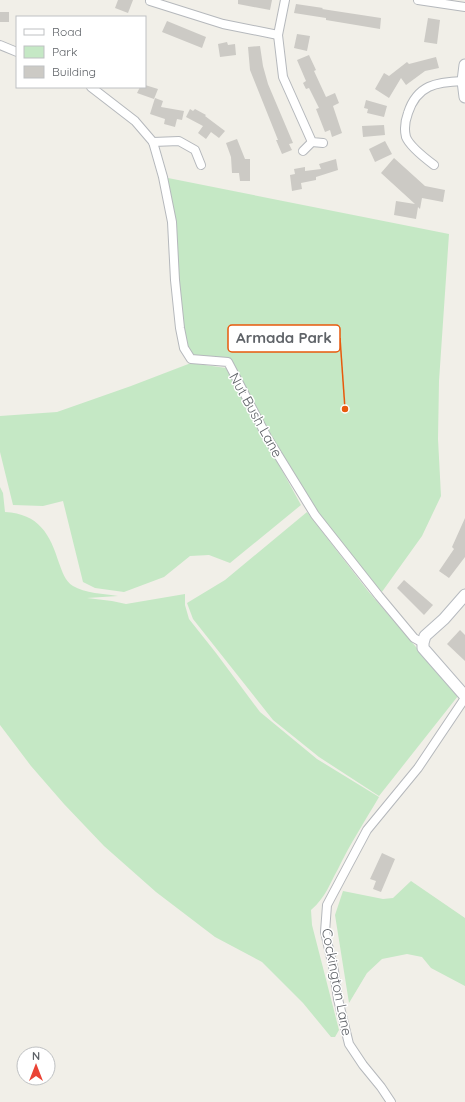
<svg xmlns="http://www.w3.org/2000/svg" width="465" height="1102" viewBox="0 0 465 1102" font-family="Quicksand,sans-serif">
<rect width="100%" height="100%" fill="#f1efe8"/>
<g fill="#c5e8c5">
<path d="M163,177L449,234L439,381L438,439L441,496L422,536L379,596L315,515L228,362L191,359L184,348Z"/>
<path d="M191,363L226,368L301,505L230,563L209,555L190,556L164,577L124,592L95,588L83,582L63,501L43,506L13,505L0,452V416L57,412L131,386Z"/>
<path d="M0,487L3,493L5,512C39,514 50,534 59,563C62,571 65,581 73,586C84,593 105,594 118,596L87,598L112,601L126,604L185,594V605L189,619L216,653L260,712L317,759L379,797C365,821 350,844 338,869C329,885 326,897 311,910L312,925L339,1030L335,1037H331L303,1003L262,962L215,937L156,892L104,846L64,804L31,766L0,725Z"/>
<path d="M307,512L368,591L458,696L379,796L319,757L273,720L193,619L187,603L225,580Z"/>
<path d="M411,881L465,918V986L431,968L422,957L407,954L382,959L367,973L349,1003L335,915L343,891L383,899L393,898Z"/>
</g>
<g fill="#cccac5">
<path d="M118,0H133L128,13L115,8Z"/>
<path d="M238,0H272L270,10L238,4Z"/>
<path d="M296,4L323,8L322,9L381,18L380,29L326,20V18L294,13Z"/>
<rect x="0" y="12" width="9" height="10"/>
<path d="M428,18L440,20L437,44L424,42Z"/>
<path d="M167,21L206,37L202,48L162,32Z"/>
<path d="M297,34L310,36L307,51L294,48Z"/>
<path d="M227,42L228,45L235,44L236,55L220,57L218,44Z"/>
<path d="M260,46L263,66L268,84L293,143L289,144L292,150L282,154L276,140H278L250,70L248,47Z"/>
<path d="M309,55L316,70L314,71L326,97L335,93L339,103L333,106L342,133L332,137L330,130L325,132L316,109L319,108L309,88L306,89L303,83L306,81L297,60Z"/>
<path d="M436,57L439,68L425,71L406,85L401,78L389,98L375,89L384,73L389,76L407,62L409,64Z"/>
<path d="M145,85L158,89L154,99L137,93L140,87H145Z"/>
<path d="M155,98L163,101L161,107L184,111L182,120L177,119L175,127L164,124L165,119L150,114Z"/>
<path d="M366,100L387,106L384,117L367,113L368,109L364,108Z"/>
<path d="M190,109L193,111L195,109L206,115L205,116L225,131L219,138L211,132L206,139L198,133L203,126L186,117Z"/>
<path d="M384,125L385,135L363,137L362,126Z"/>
<path d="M237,139L245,159H250V181H240L239,173H232L231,157L226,143Z"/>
<path d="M385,141L392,154L375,162L369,149Z"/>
<path d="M394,158L425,186L445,190L443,202L422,198L420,209L418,207L416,219L394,215L396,201L415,204L381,173Z"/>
<path d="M336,159L338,170L316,177V180L301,183L302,189L292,191L290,175L295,174L294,169L305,167V171L321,169L319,164Z"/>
<path d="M465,518V557L449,578L439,571L454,549L452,547Z"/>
<path d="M404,580L433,605L424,615L397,588Z"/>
<path d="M460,630L465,635V661L447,644Z"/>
<path d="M382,853L395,859L381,892L373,889L376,881L370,879Z"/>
</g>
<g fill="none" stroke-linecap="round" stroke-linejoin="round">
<defs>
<g id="street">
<path d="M285,0L278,35L283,77L312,142L323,143"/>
<path d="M418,0L465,7"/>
<path d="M150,1L223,24L278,35"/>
<path d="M0,45L17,52"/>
<path d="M91,87L135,121L153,142L163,177L172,222L175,280L180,328L184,348L191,359L228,362L267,437L315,515L379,596L414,638L423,643"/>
<path d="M153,142L179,141L195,150L201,165"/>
<path d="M303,151L312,142"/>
<path d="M434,165C426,159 410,147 406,137C404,129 405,121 408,113C417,85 436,82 463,81"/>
<path d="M391,1102L381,1087L363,1065L349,1044L338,999L334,971L325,932L327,905L367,830L418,768L465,698"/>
</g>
<g id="secondary">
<path d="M465,65L463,81L465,97"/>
<path d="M465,595L444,619L425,636L423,643V648L465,696"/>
</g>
</defs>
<use href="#street" stroke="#b5b8bc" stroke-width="10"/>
<use href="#secondary" stroke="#b6babf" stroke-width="13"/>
<use href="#street" stroke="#fff" stroke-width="8"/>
<use href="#secondary" stroke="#fff" stroke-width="11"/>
</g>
<g text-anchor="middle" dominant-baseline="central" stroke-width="3" stroke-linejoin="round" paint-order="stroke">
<g font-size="14" fill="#5f6368" stroke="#fff">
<text transform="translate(256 415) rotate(61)">Nut Bush Lane</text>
<text transform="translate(337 982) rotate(79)">Cockington Lane</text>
</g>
</g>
<path fill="none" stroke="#e8590c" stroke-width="1.5" d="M345 409L340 338"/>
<circle fill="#e8590c" stroke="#fff" stroke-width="1.5" cx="345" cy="409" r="4"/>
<rect fill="#fff" stroke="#e8590c" stroke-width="1.5" x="228" y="325" width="112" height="27" rx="4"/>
<g font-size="15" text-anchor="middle" font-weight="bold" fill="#5f6368">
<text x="284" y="343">Armada Park</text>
</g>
<rect x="16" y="16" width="130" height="72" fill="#ffffff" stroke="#bfc1c3"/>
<rect x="24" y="29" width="20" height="6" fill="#ffffff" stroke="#bfc1c3"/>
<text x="52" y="36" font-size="12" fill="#5f6368">Road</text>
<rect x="24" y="46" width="20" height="12" fill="#c5e8c5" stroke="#bfc1c3"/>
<text x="52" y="56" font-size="12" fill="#5f6368">Park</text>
<rect x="24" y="66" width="20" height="12" fill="#cccac5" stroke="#bfc1c3"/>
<text x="52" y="76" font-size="12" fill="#5f6368">Building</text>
<g transform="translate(36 1066)"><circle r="19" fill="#ffffff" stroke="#bfc1c3"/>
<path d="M0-3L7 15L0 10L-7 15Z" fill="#ea4335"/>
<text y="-6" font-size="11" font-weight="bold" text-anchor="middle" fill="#5f6368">N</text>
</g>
</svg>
